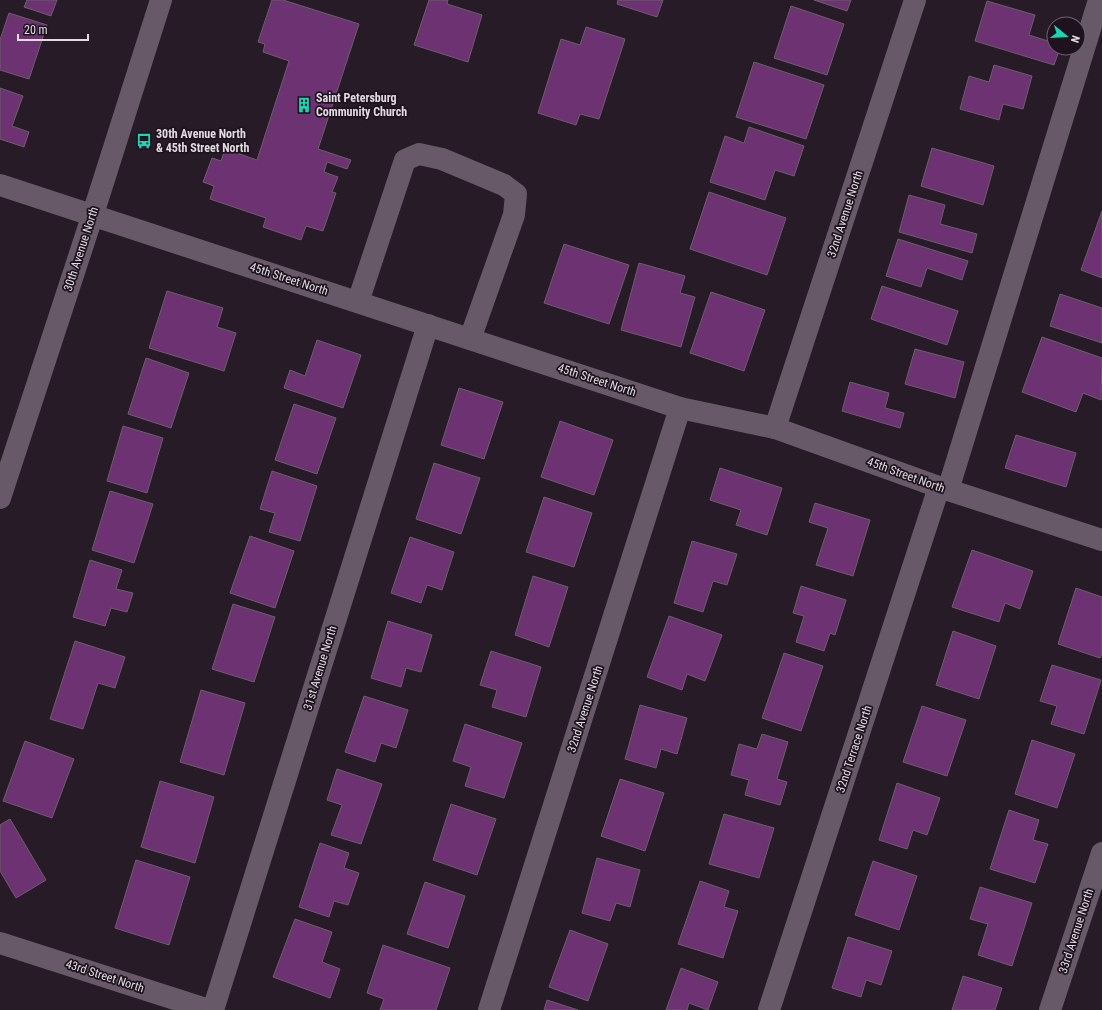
<svg xmlns="http://www.w3.org/2000/svg" width="1102" height="1010" viewBox="0 0 1102 1010" font-family="'Roboto Condensed',sans-serif">
<rect width="100%" height="100%" fill="#271b27"/>
<g fill="#6d3271" stroke="#6c5e6c">
<path d="M27,0H57L51,16L24,7Z"/>
<path d="M272,0H283L359,24L318,149L351,160L347,169L327,162L324,172L338,177L332,192L336,193L323,231L306,226L301,240L263,227L266,218L210,199L214,186L203,182L212,158L221,161L225,149L257,160L289,61L263,52L265,44L258,42Z"/>
<path d="M429,0H448L447,4L482,15L468,62L414,45Z"/>
<path d="M618,0H663L657,17L617,4Z"/>
<path d="M814,0H851L847,11Z"/>
<path d="M987,1L1035,15L1029,35L1054,43V48H1060L1054,65L975,41Z"/>
<path d="M791,6L844,24L827,75L774,58Z"/>
<path d="M9,13L47,25L29,79L0,70V40Z"/>
<path d="M586,27L625,39L599,119L580,114L576,125L538,113L561,39L580,45Z"/>
<path d="M754,62L824,85L806,139L736,117Z"/>
<path d="M994,65L1032,76L1023,109L1003,104L999,120L960,109L969,76L989,82Z"/>
<path d="M0,88L23,96L12,126L29,132L24,147L0,139Z"/>
<path d="M749,127L804,146L794,176L775,170L765,200L710,182L725,136L744,143Z"/>
<path d="M932,148L994,166L983,205L921,186Z"/>
<path d="M709,192L786,218L767,275L690,249Z"/>
<path d="M909,195L945,205L940,224L977,234L972,253L899,232Z"/>
<path d="M1102,211V278L1081,270Z"/>
<path d="M898,239L968,261L962,280L927,268L921,287L886,276Z"/>
<path d="M564,244L629,265L609,324L544,303Z"/>
<path d="M639,263L685,276L680,293L695,297L681,347L621,330Z"/>
<path d="M882,286L958,311L947,345L871,319Z"/>
<path d="M167,291L223,308L217,327L236,333L224,371L149,348Z"/>
<path d="M711,292L765,310L744,371L690,353Z"/>
<path d="M1060,294L1102,308V343L1050,326Z"/>
<path d="M1042,337L1102,358L1101,400L1083,393L1076,412L1022,392Z"/>
<path d="M317,340L361,355L343,408L284,388L290,370L305,376Z"/>
<path d="M915,349L964,362L955,398L905,384Z"/>
<path d="M146,358L189,373L171,428L128,414Z"/>
<path d="M850,382L889,393L885,408L904,413L900,428L842,411Z"/>
<path d="M459,388L503,402L484,459L441,445Z"/>
<path d="M294,404L336,418L317,474L275,460Z"/>
<path d="M560,421L613,440L594,495L541,477Z"/>
<path d="M123,426L163,438L147,493L107,481Z"/>
<path d="M1016,435L1076,453L1066,487L1005,468Z"/>
<path d="M434,463L480,478L461,534L416,519Z"/>
<path d="M720,468L782,488L767,535L736,525L741,510L710,500Z"/>
<path d="M272,471L317,486L300,541L269,532L275,513L260,509Z"/>
<path d="M110,491L153,504L134,563L92,550Z"/>
<path d="M544,497L592,513L574,567L526,552Z"/>
<path d="M815,503L870,520L853,576L816,565L828,528L809,522Z"/>
<path d="M250,536L294,551L275,608L230,593Z"/>
<path d="M410,537L454,552L442,590L427,585L421,603L391,593Z"/>
<path d="M692,541L737,554L727,585L713,581L703,612L674,603Z"/>
<path d="M972,550L1033,571L1020,609L1005,603L999,622L952,607Z"/>
<path d="M90,560L122,570L116,589L133,593L127,612L111,608L105,626L73,617Z"/>
<path d="M533,576L568,587L549,647L515,635Z"/>
<path d="M801,586L846,600L835,635L830,633L824,651L796,642L804,616L793,613Z"/>
<path d="M1076,588L1102,597V654L1100,658L1058,644Z"/>
<path d="M233,604L275,617L254,682L212,669Z"/>
<path d="M669,616L722,635L705,681L687,674L682,690L647,677Z"/>
<path d="M388,621L432,635L421,672L406,668L401,687L371,678Z"/>
<path d="M953,631L996,646L979,699L936,685Z"/>
<path d="M75,641L125,657L115,688L98,683L83,729L50,719Z"/>
<path d="M491,651L541,667L526,717L492,707L497,690L480,685Z"/>
<path d="M784,653L823,666L801,731L762,718Z"/>
<path d="M1052,665L1101,680L1084,734L1051,724L1057,706L1040,701Z"/>
<path d="M201,690L245,703L224,775L180,762Z"/>
<path d="M364,696L408,710L396,748L381,743L375,762L345,752Z"/>
<path d="M640,705L687,718L677,754L661,749L656,768L625,759Z"/>
<path d="M922,706L966,720L947,776L903,762Z"/>
<path d="M465,724L522,743L504,798L465,786L471,767L453,761Z"/>
<path d="M762,734L788,742L777,779L787,782L780,805L745,795L749,780L731,775L739,744L757,749Z"/>
<path d="M1032,740L1075,754L1057,808L1015,794Z"/>
<path d="M25,741L74,759L52,818L3,801Z"/>
<path d="M337,769L382,784L361,844L331,835L342,805L327,800Z"/>
<path d="M620,779L664,793L645,851L601,836Z"/>
<path d="M160,781L214,797L195,863L141,847Z"/>
<path d="M897,783L940,798L927,835L913,830L907,849L879,840Z"/>
<path d="M451,804L496,819L477,875L433,860Z"/>
<path d="M1009,810L1039,820L1033,840L1048,844L1035,883L990,869Z"/>
<path d="M724,814L774,828L759,878L709,864Z"/>
<path d="M10,819L46,880L16,898L0,871V825Z"/>
<path d="M320,843L349,853L344,868L359,873L348,905L334,901L329,917L299,907Z"/>
<path d="M597,858L640,870L630,907L616,903L610,921L582,913Z"/>
<path d="M136,860L190,877L169,945L115,928Z"/>
<path d="M873,861L917,876L899,930L855,915Z"/>
<path d="M700,881L729,891L724,907L738,911L723,958L678,944Z"/>
<path d="M425,882L465,896L448,948L407,934Z"/>
<path d="M980,887L1032,903L1012,966L978,955L988,924L970,919Z"/>
<path d="M295,919L332,932L322,962L340,969L330,998L273,977Z"/>
<path d="M570,930L608,944L588,1001L549,987Z"/>
<path d="M848,937L892,951L881,985L866,980L861,997L832,988Z"/>
<path d="M383,945L450,968L436,1010H380L384,999L367,993Z"/>
<path d="M681,968L718,982L708,1010L689,1003L687,1010H666Z"/>
<path d="M963,976L1002,988L995,1010H952Z"/>
<path d="M547,1000L578,1010H544Z"/>
</g>
<g fill="none" stroke-linecap="round" stroke-linejoin="round">
<g stroke="#675967" stroke-width="22">
<path d="M0,185L680,408L775,428L939,487L1102,540"/>
<path d="M358,302L405,160L419,154L442,159L504,185L516,194L514,215L470,339"/>
<path d="M775,428L915,0"/>
<path d="M948,490L1099,0"/>
<path d="M0,498L93,214L161,0"/>
<path d="M0,943L209,1010"/>
<path d="M213,1010L428,325"/>
<path d="M489,1010L680,408"/>
<path d="M769,1010L939,487"/>
<path d="M1050,1010L1102,853"/>
</g>
</g>
<defs>
<symbol id="building-bare" viewBox="-9 -9 18 18"><path d="M-4-6H4V6H1V3H-1V6H-4ZM-2.5-4.3h1.7v1.8h-1.7ZM.8-4.3h1.7v1.8H.8ZM-2.5-1h1.7V.8h-1.7ZM.8-1h1.7V.8H.8Z" fill="#1ad5b2" stroke="#1d121e" stroke-width="2.5" paint-order="stroke"/></symbol>
<symbol id="bus-bare" viewBox="-9 -9 18 18"><path d="M-5-6H5V4H4V6H2V4H-2V6H-4V4H-5ZM-3.5-4V0h7V-4ZM-3.5 1.2v1.5H-2V1.2ZM2 1.2v1.5H3.5V1.2Z" fill="#1ad5b2" stroke="#1d121e" stroke-width="2.5" paint-order="stroke"/></symbol>
</defs>
<g fill-rule="evenodd">
<use href="#building-bare" x="293" y="94" width="22" height="22"/>
<use href="#bus-bare" x="133" y="130" width="22" height="22"/>
</g>
<g text-anchor="middle" dominant-baseline="central" stroke-width="3.5" stroke-linejoin="round" paint-order="stroke">
<g font-size="12" font-weight="bold" fill="#e2dbe3" stroke="#1d121e" text-anchor="start">
<text x="316" y="98">Saint Petersburg<tspan x="316" dy="14">Community Church</tspan></text>
<text x="156" y="134">30th Avenue North<tspan x="156" dy="14">&amp; 45th Street North</tspan></text>
</g>
<g font-size="12" fill="#e2dbe3" stroke="#1d121e">
<text transform="translate(845 214) rotate(-72)">32nd Avenue North</text>
<text transform="translate(81 249) rotate(-72)">30th Avenue North</text>
<text transform="translate(289 279) rotate(18)">45th Street North</text>
<text transform="translate(597 380) rotate(18)">45th Street North</text>
<text transform="translate(906 475) rotate(20)">45th Street North</text>
<text transform="translate(320 668) rotate(-73)">31st Avenue North</text>
<text transform="translate(585 709) rotate(-72)">32nd Avenue North</text>
<text transform="translate(854 749) rotate(-72)">32nd Terrace North</text>
<text transform="translate(1076 931) rotate(-72)">33rd Avenue North</text>
<text transform="translate(105 976) rotate(18)">43rd Street North</text>
</g>
</g>
<g transform="translate(1066 36) rotate(108)"><circle r="19" fill="#1d121e" stroke="#6c626d"/>
<path d="M0-3L7 15L0 10L-7 15Z" fill="#1ad5b2"/>
<text y="-6" font-size="11" font-weight="bold" text-anchor="middle" fill="#e2dbe3">N</text>
</g>
<path d="M18 34v6h70v-6" fill="none" stroke="#e2dbe3" stroke-width="2"/>
<text x="24" y="34" font-size="12" fill="#e2dbe3" stroke="#1d121e" stroke-width="3" paint-order="stroke">20 m</text>
</svg>
